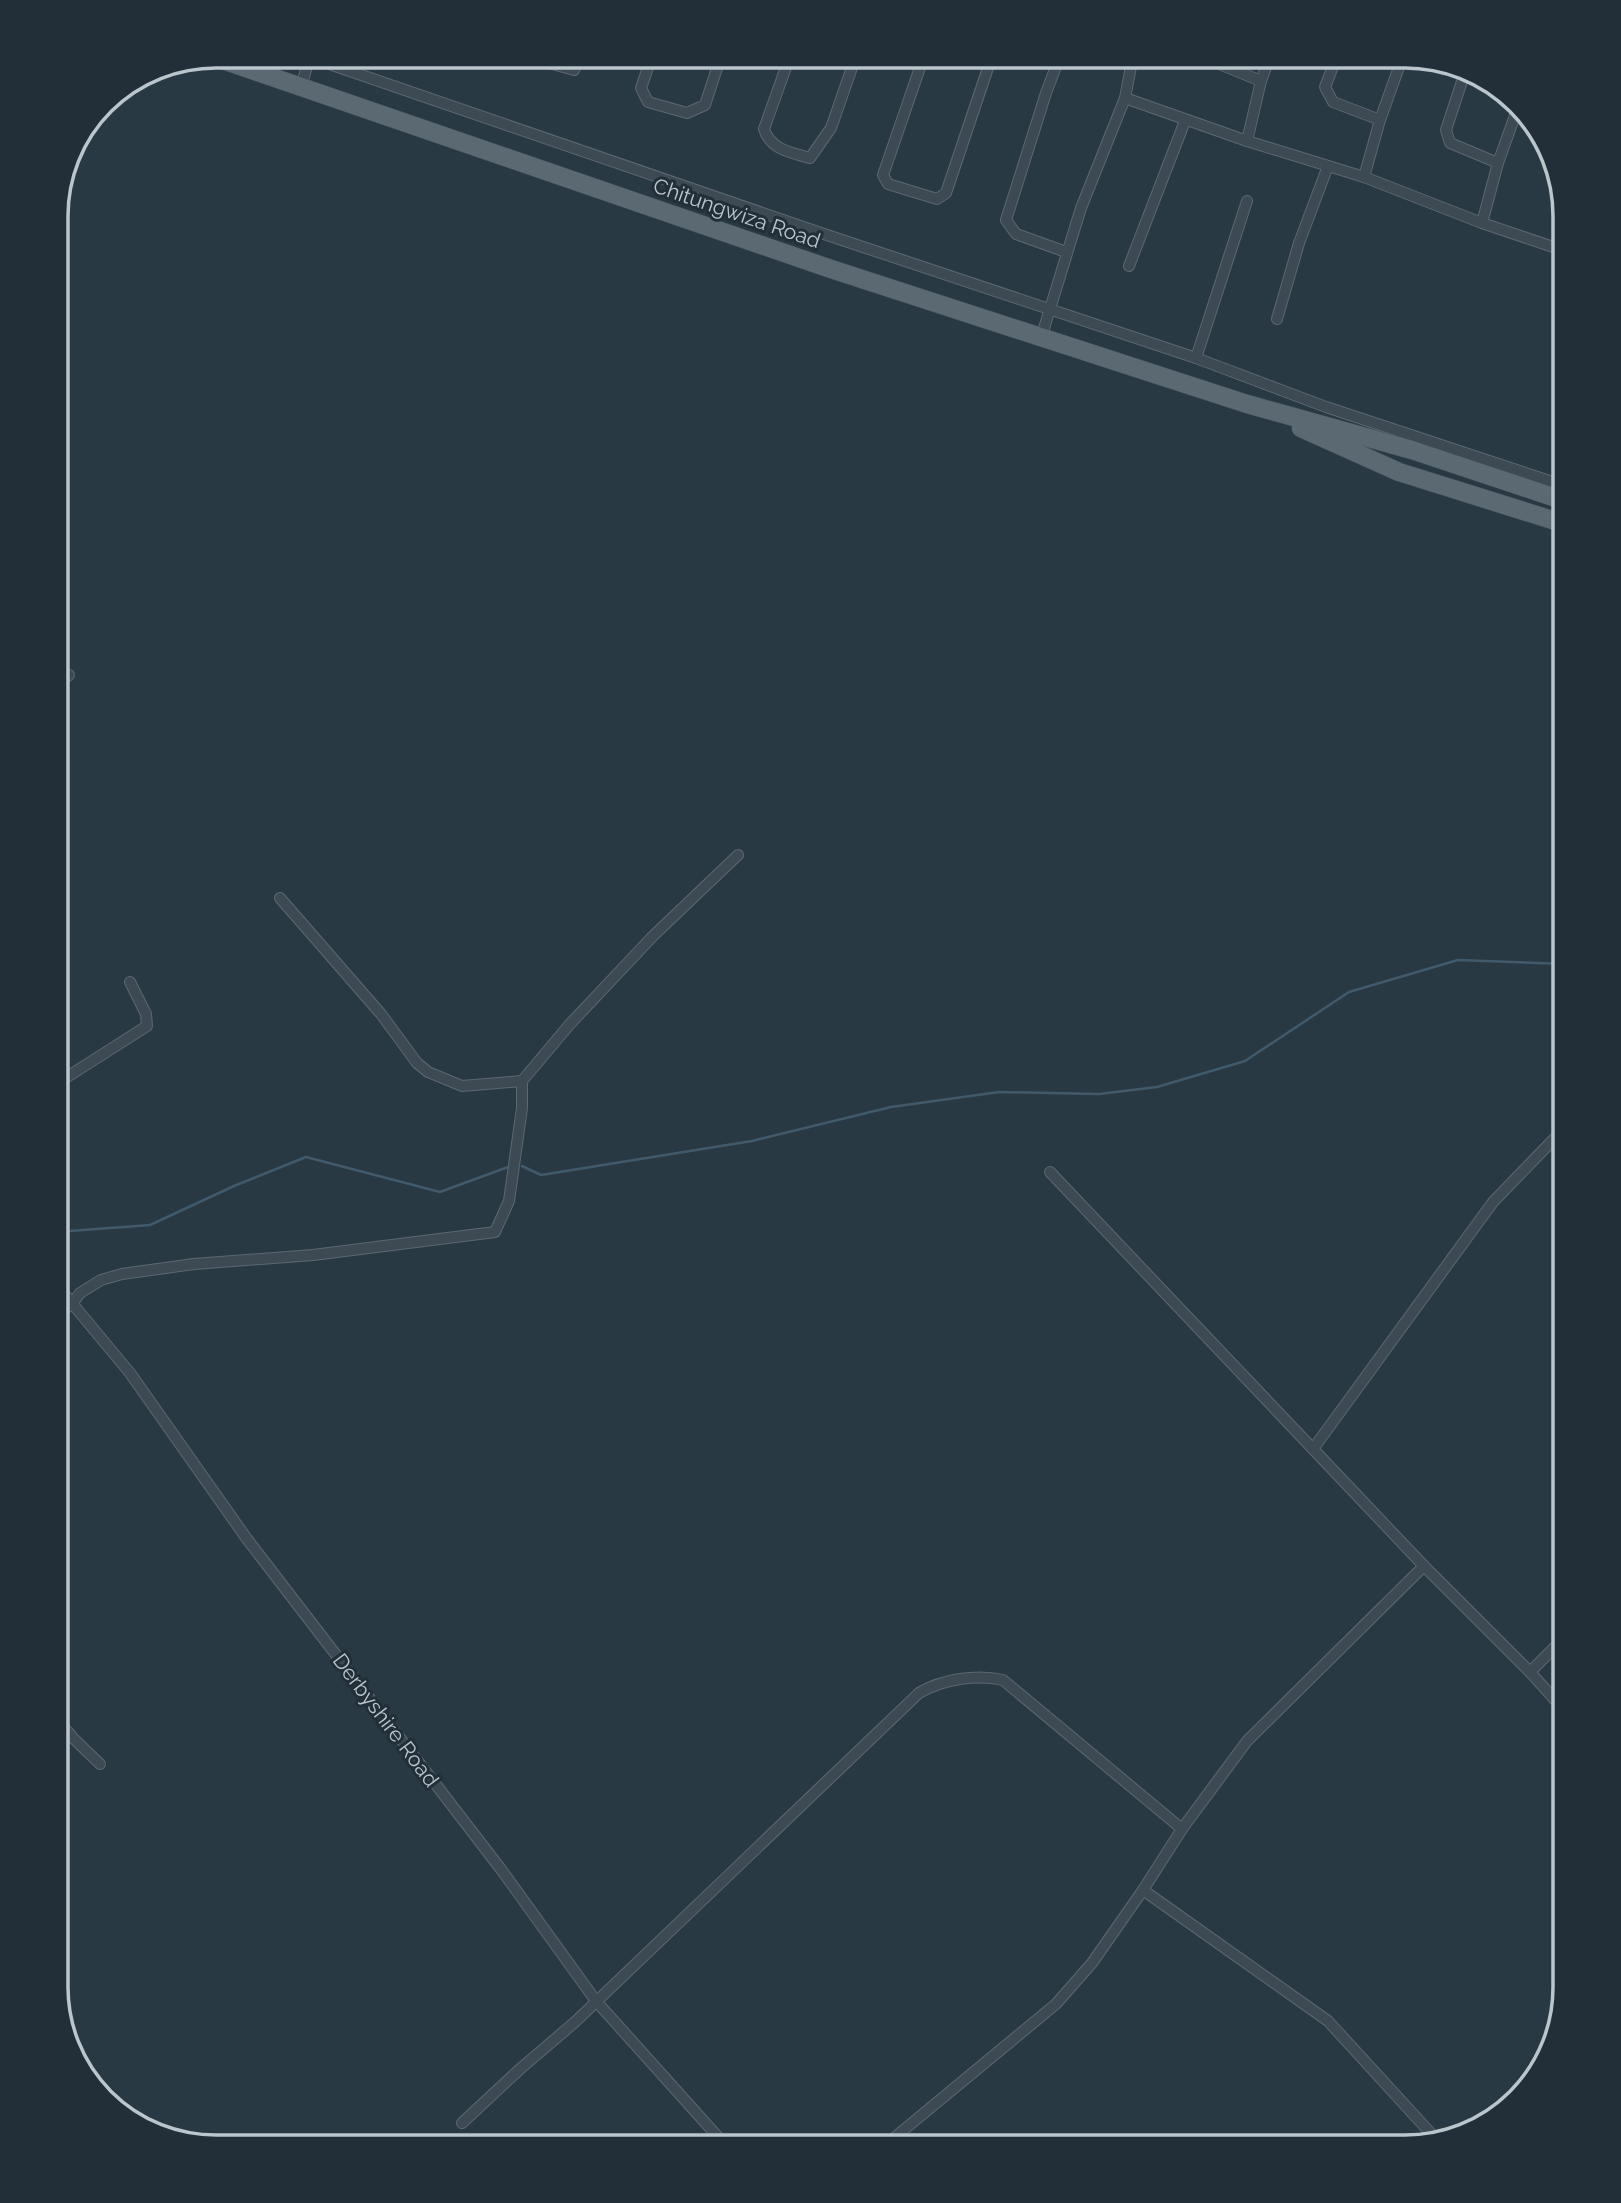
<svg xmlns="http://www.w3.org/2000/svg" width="1621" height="2203" viewBox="0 0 1621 2203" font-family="Raleway,sans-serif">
<rect width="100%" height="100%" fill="#293943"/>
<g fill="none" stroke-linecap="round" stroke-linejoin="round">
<g stroke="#405a6b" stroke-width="2.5">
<path d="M522,1166L541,1175L752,1141L891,1107L999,1092L1099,1094L1157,1087L1245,1061L1349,992L1458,960L1565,964"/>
<path d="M56,1232L150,1225L234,1186L306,1157L440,1192L508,1167"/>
</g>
<defs>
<g id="street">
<path d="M306,56L815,231L1196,358L1326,407L1565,486"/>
<path d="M524,56L574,70L581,56"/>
<path d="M652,56L641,88L648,102L687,113L705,105L721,56"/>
<path d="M790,56L764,129C771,150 790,152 810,158L831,128L856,56"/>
<path d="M924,56L883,175L888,184L937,199L946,193L992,56"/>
<path d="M1060,56L1046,93L1006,220L1016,234L1066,252"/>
<path d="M1213,56L1217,63L1261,81"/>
<path d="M1337,56L1325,87L1333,102L1380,120"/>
<path d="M1465,72L1446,130L1450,143L1498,163"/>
<path d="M301,87L310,56"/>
<path d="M1125,98L1247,141L1364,177L1482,223L1565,251"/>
<path d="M1247,141L1261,81L1270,56"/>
<path d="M1364,177L1380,120L1403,56"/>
<path d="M1482,223L1498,163L1517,110"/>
<path d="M1129,266L1185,121"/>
<path d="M1277,319L1299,243L1328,166"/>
<path d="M1041,338L1081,208L1125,98L1133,56"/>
<path d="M1196,358L1247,201"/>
<path d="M1565,408L1563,397L1565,392"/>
<path d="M56,685L69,675"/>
<path d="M280,898L381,1014L417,1063L428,1072L462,1086L522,1081"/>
<path d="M56,1084L147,1026L146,1014L130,982"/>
<path d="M1050,1172L1313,1449"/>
<path d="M56,1284L130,1373L247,1539L500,1868L596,2001L727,2147"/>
<path d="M56,1315L72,1304L80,1293L101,1280L122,1274L194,1264L313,1255L495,1232L509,1201L522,1108V1081L570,1024L653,936L738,855"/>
<path d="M1530,1672L1565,1637"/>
<path d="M1565,1711L1530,1672L1424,1566L1313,1449L1493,1202L1554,1139L1565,1132"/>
<path d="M56,1718L73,1738L100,1764"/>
<path d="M1143,1890L1328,2021L1436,2139"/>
<path d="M462,2123L520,2069L575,2022L919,1693C943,1679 976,1674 1003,1680L1182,1829"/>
<path d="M883,2147L1056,2004L1092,1963L1143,1890L1182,1829L1247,1741L1424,1566"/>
</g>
<g id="primary">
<path d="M214,57L828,268L1247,404L1412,450L1565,501"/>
<path d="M1301,428L1399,472L1565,524"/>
</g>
</defs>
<use href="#street" stroke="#5c6870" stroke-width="12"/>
<use href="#primary" stroke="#4a565f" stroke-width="19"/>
<use href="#street" stroke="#3d4a53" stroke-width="10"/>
<use href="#primary" stroke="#5b6972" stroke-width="18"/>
</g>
<g text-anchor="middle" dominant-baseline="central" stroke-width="6" stroke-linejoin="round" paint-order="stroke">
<g font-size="21" fill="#bbc5cc" stroke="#222f38">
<text transform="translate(737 213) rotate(19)">Chitungwiza Road</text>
<text transform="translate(386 1720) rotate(53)">Derbyshire Road</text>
</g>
</g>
<path d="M0 0H1621V2203H0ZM216 68H1405A148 148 0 0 1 1553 216V1987A148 148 0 0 1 1405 2135H216A148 148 0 0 1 68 1987V216A148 148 0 0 1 216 68Z" fill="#222f38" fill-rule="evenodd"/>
<path fill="none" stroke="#bbc5cc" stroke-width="3.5" d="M216 68H1405A148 148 0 0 1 1553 216V1987A148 148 0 0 1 1405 2135H216A148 148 0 0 1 68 1987V216A148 148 0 0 1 216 68Z"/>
</svg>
